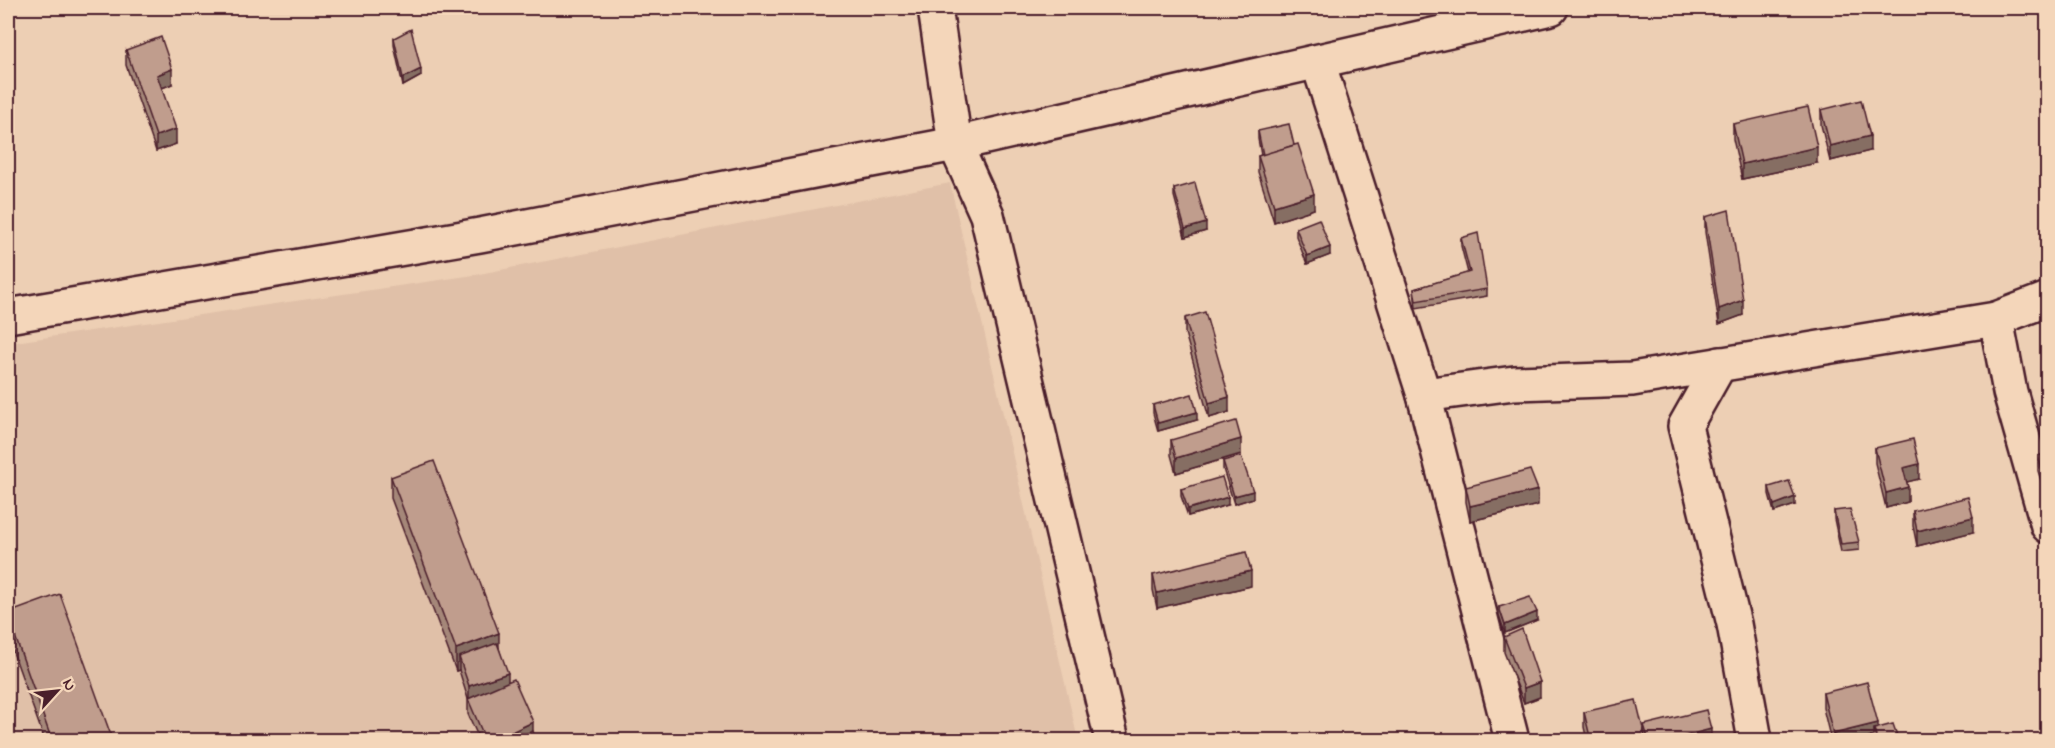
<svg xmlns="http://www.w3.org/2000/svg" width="2055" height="748" viewBox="0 0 2055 748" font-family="'Indie Flower',sans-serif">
<rect width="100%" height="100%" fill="#edcfb4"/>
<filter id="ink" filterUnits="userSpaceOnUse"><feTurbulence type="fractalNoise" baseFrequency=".0167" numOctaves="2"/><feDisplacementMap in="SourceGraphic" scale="12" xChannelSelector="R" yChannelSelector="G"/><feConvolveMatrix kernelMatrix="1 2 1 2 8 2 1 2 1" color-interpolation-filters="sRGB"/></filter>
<g filter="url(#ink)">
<path fill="#e0c0a8" d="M950,183L1078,740H8V343L474,275Z"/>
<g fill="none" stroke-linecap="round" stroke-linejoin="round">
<defs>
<g id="minor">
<path d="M935,8L955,144L987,215L1112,740"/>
<path d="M1318,62L1424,395L1512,740"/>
<path d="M8,316L480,235L955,144L1551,8"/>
<path d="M1996,319L2010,392L2048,526"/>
<path d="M1720,364L1685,426L1734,624L1755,740"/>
<path d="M1424,395L1514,383L1632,379L1996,319L2048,299"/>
</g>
</defs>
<use href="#minor" stroke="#4a1f2b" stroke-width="38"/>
<use href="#minor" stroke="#f4d6ba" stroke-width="33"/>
</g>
<g fill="#a58779" stroke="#4a1f2b" stroke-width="1.5">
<path d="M394,38L421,76L403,86L394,45Z"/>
<path d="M126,50L172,84L162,88L176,144L156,151L126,65Z"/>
<path d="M1821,110L1870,151L1830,161L1821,125Z"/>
<path d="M1733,124L1817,163L1742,179L1733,139Z"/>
<path d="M1258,131L1294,145L1314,209L1274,222L1258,172V156L1261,155L1258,139Z"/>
<path d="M1174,189L1206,231L1185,237L1174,196Z"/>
<path d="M1705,217L1743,315L1719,324L1705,232Z"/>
<path d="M1296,228L1330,255L1307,264L1296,236Z"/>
<path d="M1461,238L1487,289V296L1416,308L1414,289L1468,273L1461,246Z"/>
<path d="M1185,318L1229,412L1209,418L1185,333Z"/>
<path d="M1153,405L1197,420L1158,431L1153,413Z"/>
<path d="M1171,440L1241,454L1176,473L1171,455Z"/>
<path d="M1875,448L1919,479L1906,482L1908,502L1886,508L1875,463Z"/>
<path d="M2048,453L2045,493L2038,471V456Z"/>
<path d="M1223,461L1253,498L1234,504L1223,469Z"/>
<path d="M391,477L499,648L508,682L536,741H480L468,714V699L459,670L456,671L391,498Z"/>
<path d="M1466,487L1538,505L1470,521L1466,502Z"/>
<path d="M1769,487L1795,505L1774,512L1769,494Z"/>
<path d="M1181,489L1228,505L1188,516L1181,496Z"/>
<path d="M1834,511L1859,542V550L1841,552L1834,519Z"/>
<path d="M1913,511L1973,532L1917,546L1913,526Z"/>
<path d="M1153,575L1251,586L1157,608L1153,590Z"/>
<path d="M1499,607L1537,620L1505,633L1499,615Z"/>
<path d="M8,613L113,741H45L8,638Z"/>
<path d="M1504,637L1540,697L1524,703L1504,652Z"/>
<path d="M1823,693L1878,728L1899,741H1831L1823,708Z"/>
<path d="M1584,712L1644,736V725L1711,741H1587L1584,727Z"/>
</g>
<g fill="#866e63" stroke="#4a1f2b" stroke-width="1.5">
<path d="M172,69V84L157,90V75Z"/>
<path d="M421,69V76L403,86V78Z"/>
<path d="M176,129V144L156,151V136Z"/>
<path d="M1870,136V151L1830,161V146Z"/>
<path d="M1817,147V163L1742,179V164Z"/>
<path d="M10,191V206L8,207V192Z"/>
<path d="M1314,194V209L1274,222V206Z"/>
<path d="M1206,223V231L1185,237V229Z"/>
<path d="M1330,247V255L1307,264V256Z"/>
<path d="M1743,300V315L1719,324V309Z"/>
<path d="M1229,397V412L1209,418V403Z"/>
<path d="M1197,412V420L1158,431V423Z"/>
<path d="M1241,439V454L1176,473V458Z"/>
<path d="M1919,464V479L1903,483V468Z"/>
<path d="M2048,477V492L2045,493V478Z"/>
<path d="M1908,487V502L1886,508V493Z"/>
<path d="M1538,490V505L1470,521V506Z"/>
<path d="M1253,491V498L1234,504V496Z"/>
<path d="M1228,497V505L1188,516V509Z"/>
<path d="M1795,497V505L1774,512V505Z"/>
<path d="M1973,517V532L1917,546V531Z"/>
<path d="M1251,571V586L1157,608V593Z"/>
<path d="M1537,612V620L1505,633V625Z"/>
<path d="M499,633V654L459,657V670L456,671V649Z"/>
<path d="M508,673V688L469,701V686Z"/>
<path d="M1540,682V697L1524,703V688Z"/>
<path d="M533,722V737L526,741H492Z"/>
<path d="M1878,723V738L1874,729V739L1867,741H1833V734Z"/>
<path d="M1711,729V741H1666Z"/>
</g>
<g fill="#c09d8d" stroke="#4a1f2b" stroke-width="1.5">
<path d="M411,29L421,69L403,78L394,38Z"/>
<path d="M161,37L172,69L157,75L176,129L156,136L126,50Z"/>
<path d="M1861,100L1870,136L1830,146L1821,110Z"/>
<path d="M1808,107L1817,147L1742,164L1733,124Z"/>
<path d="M1289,124L1294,145L1263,155L1258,131Z"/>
<path d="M1298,144L1314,194L1274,206L1258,156Z"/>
<path d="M8,183L10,191L8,192Z"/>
<path d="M1195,183L1206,223L1185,229L1174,189Z"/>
<path d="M1729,210L1743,300L1719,309L1705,217Z"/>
<path d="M1319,219L1330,247L1307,256L1296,228Z"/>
<path d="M1478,233L1487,289L1416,301L1414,289L1470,272L1461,238Z"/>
<path d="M1205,312L1229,397L1209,403L1185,318Z"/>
<path d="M1192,394L1197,412L1158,423L1153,405Z"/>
<path d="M1236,421L1241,439L1176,458L1171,440Z"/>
<path d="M1913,439L1919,464L1903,468L1908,487L1886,493L1875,448Z"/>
<path d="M2048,453V477L2045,478L2038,456Z"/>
<path d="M1241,456L1253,491L1234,496L1223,461Z"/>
<path d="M434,461L499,633L456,649L391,477Z"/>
<path d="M1530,470L1538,490L1470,506L1466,487Z"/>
<path d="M1222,477L1228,497L1188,509L1181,489Z"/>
<path d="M1789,481L1795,497L1774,505L1769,487Z"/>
<path d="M1968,497L1973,517L1917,531L1913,511Z"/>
<path d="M1850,509L1859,542L1841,544L1834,511Z"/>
<path d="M1246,552L1251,571L1157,593L1153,575Z"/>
<path d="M60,594L113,741H52L8,616V613Z"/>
<path d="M1530,597L1537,612L1505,625L1499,607Z"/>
<path d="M1522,629L1540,682L1524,688L1504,637Z"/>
<path d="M497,643L508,673L469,686L459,657Z"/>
<path d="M514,679L533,722L492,741H486L468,699Z"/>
<path d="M1867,682L1878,723L1833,734L1823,693Z"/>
<path d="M1636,700L1646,741H1591L1584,712Z"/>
<path d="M1706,710L1711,729L1666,741H1649L1644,725Z"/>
<path d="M1893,724L1899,741H1858L1876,735L1874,729Z"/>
<path d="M533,731L536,741H508Z"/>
</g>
</g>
<rect width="2055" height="748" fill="none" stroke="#f4d6ba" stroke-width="30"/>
<rect x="15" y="15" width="2025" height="718" fill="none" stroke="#4a1f2b" stroke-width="2" filter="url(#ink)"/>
<g transform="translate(57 691) rotate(63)" stroke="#f4d6ba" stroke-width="4.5" paint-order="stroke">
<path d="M0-4.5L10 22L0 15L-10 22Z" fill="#4a1f2b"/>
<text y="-9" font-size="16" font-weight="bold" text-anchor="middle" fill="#4a1f2b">N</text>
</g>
</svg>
